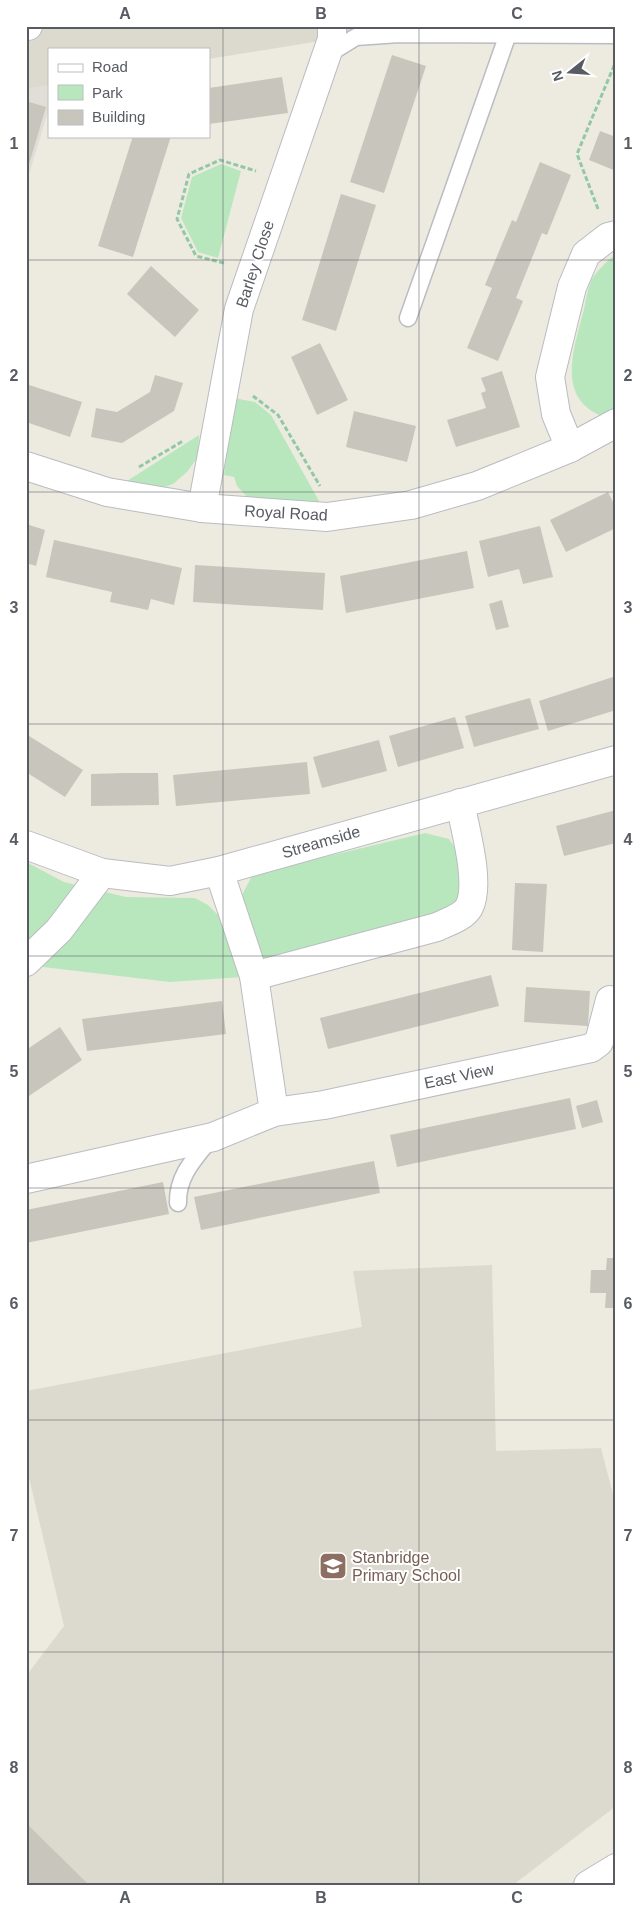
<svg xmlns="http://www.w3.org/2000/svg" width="642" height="1911" viewBox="0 0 642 1911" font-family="Helvetica,sans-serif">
<rect width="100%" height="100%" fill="#edebdf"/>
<path fill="#e0ded7" d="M49,85V109L26,184V89Z"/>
<g fill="#dcdace">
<path d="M26,26H377L332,39L209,59V49H49V85L26,89Z"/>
<path d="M492,1265L496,1451L601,1448L616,1506V1806L513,1885H26V1676L64,1626L26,1465V1391L362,1327L353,1271Z"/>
</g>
<g fill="#b9e7bd">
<path d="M221,164L241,171L218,258L198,252L181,218L192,177Z"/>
<path d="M616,254V408L602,416C556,398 574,348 583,313C586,303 587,285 594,276C600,268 608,260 616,254Z"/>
<path d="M234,398L255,402L271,415L319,501L316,503L248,498L237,486L234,477L224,475Z"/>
<path d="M199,435L198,457L187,472L173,484L159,489L127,481Z"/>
<path d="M425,833L449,839L461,856L466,886L455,908L242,977L170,982L26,965V862L64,882L126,897L195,898L208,905L217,914L241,904L243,893L253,874Z"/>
</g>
<g fill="#c8c5bc">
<path d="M392,55L426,66L384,193L350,182Z"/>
<path d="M282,77L288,113L209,124V88Z"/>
<path d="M26,101L46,107L27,171H26Z"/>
<path d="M600,131L616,137V171L589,160Z"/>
<path d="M133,136H171L133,257L98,246Z"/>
<path d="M540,162L571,175L547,235L542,233L516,298L523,301L498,361L467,348L492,288L485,285L512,220L516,222Z"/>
<path d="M341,194L376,205L336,331L302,320Z"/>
<path d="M151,266L199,310L175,337L127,294Z"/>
<path d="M320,343L348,400L317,415L291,357Z"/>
<path d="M502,371L520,427L456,447L447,420L486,408L481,393L486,391L481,378Z"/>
<path d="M155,375L183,383L174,411L122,443L91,437L96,408L117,412L150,392Z"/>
<path d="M26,384L82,402L70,437L26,422Z"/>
<path d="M354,411L416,426L407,462L346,447Z"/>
<path d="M608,492L616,508V528L566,552L550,520Z"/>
<path d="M26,524L45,530L36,566L26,563Z"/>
<path d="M540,526L553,577L523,584L519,569L488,577L479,541Z"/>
<path d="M54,540L182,568L174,605L151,599L148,610L110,602L112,592L46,577Z"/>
<path d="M467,551L474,588L346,613L340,576Z"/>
<path d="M195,565L325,573L323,610L193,602Z"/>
<path d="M502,600L509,627L496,630L489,604Z"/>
<path d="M616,676V710L548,731L539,701Z"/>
<path d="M530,698L539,729L474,747L465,716Z"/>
<path d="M455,717L464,748L398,767L389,736Z"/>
<path d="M26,734L83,770L65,797L26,772Z"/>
<path d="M379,740L387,771L322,788L313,757Z"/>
<path d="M307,762L310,794L176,806L173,775Z"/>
<path d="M125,773H158L159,805L91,806V774Z"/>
<path d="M616,810V843L564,856L556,826Z"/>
<path d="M515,883L547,884L543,952L512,950Z"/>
<path d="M491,975L499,1006L328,1049L320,1018Z"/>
<path d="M526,987L590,991L588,1026L524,1022Z"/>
<path d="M222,1001L226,1034L87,1051L82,1019Z"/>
<path d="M60,1027L82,1060L26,1098V1050Z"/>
<path d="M570,1098L576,1129L397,1167L390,1135Z"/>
<path d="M597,1100L603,1122L582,1128L576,1106Z"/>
<path d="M374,1161L380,1193L201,1230L194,1197Z"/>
<path d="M163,1182L169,1214L26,1243V1210Z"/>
<path d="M607,1258H616V1308H605L606,1293H590L591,1270H606Z"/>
<path d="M26,1823L89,1885H26Z"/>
</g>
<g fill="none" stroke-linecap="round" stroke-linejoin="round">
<defs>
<g id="service">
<path d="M327,55L356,37L399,34L616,35"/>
<path d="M408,318L508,34"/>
<path d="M178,1203C177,1176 195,1158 211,1138"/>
</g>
<g id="minor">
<path d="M26,26H28"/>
<path d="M570,448L556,414L550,377L572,287L586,254L608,237L616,235"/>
<path d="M26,466L107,492L202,508L327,517L411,505L477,486L570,448L616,423"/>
<path d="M202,508L239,309L332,39V26"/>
<path d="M26,845L102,873L170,881L219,871L616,760"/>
<path d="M26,962L59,930L102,873"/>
<path d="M254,976L437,927C447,922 464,917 469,907C481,884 465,829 460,803"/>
<path d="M274,1112L324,1105L591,1048L599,1042L610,1000"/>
<path d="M26,1179L213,1137L274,1112L254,976L219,871"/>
<path d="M588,1885L616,1868"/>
</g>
</defs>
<use href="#service" stroke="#babcc2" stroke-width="19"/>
<use href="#minor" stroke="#babcc2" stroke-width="30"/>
<g stroke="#92c8a6" stroke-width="3" stroke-dasharray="5 2.5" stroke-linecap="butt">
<path d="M598,209L577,154L616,61"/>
<path d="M224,263L196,256L177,219L189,174L220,160L256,171"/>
<path d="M253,396L278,415L320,486"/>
<path d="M139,467L183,441"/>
</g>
<use href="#service" stroke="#fff" stroke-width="16"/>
<use href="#minor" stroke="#fff" stroke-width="28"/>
</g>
<path fill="none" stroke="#585b62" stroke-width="1" stroke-opacity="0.55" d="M223,26V1885M419,26V1885M26,260H616M26,492H616M26,724H616M26,956H616M26,1188H616M26,1420H616M26,1652H616"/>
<defs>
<symbol id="school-square" viewBox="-11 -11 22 22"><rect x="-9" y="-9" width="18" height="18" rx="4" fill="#8d6e63" stroke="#fff"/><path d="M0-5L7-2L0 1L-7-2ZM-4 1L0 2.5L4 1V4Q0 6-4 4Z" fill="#fff"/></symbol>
</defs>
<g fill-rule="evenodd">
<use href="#school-square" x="317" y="1550" width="32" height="32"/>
</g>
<g text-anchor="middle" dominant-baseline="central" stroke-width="4" stroke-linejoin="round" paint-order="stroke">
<g font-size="16" fill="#585b62" stroke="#fff">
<text transform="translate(255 264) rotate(-72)">Barley Close</text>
<text transform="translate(286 513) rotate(3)">Royal Road</text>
<text transform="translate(321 842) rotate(-16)">Streamside</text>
<text transform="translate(459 1076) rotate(-12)">East View</text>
</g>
<g font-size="16" fill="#785e54" stroke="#fff" text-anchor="start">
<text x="352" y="1557">Stanbridge<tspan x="352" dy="18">Primary School</tspan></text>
</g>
</g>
<rect width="642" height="1911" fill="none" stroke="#ffffff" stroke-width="55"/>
<rect x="48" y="48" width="162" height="90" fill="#ffffff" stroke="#bcbdc0"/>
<rect x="58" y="64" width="25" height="8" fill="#ffffff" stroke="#bcbdc0"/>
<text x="92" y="72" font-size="15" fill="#585b62">Road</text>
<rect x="58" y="85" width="25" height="15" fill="#b9e7bd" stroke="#bcbdc0"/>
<text x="92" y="98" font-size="15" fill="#585b62">Park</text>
<rect x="58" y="110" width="25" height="15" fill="#c8c5bc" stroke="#bcbdc0"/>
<text x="92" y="122" font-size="15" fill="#585b62">Building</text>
<g transform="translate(570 72) rotate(253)" stroke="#ffffff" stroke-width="4" paint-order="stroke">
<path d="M0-4L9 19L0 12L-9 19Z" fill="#585b62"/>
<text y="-8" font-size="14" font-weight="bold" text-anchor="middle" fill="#585b62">N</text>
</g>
<rect x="28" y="28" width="586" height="1856" fill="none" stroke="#585b62" stroke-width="2"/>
<g font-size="16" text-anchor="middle" font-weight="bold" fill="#585b62">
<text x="125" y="19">A</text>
<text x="321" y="19">B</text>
<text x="517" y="19">C</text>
<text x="14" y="149">1</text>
<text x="628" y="149">1</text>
<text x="14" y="381">2</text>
<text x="628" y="381">2</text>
<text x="14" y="613">3</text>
<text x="628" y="613">3</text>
<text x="14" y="845">4</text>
<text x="628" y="845">4</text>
<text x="14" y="1077">5</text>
<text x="628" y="1077">5</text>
<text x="14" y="1309">6</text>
<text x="628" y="1309">6</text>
<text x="14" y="1541">7</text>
<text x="628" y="1541">7</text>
<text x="14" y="1773">8</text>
<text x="628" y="1773">8</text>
<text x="125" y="1903">A</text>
<text x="321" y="1903">B</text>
<text x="517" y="1903">C</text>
</g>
</svg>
